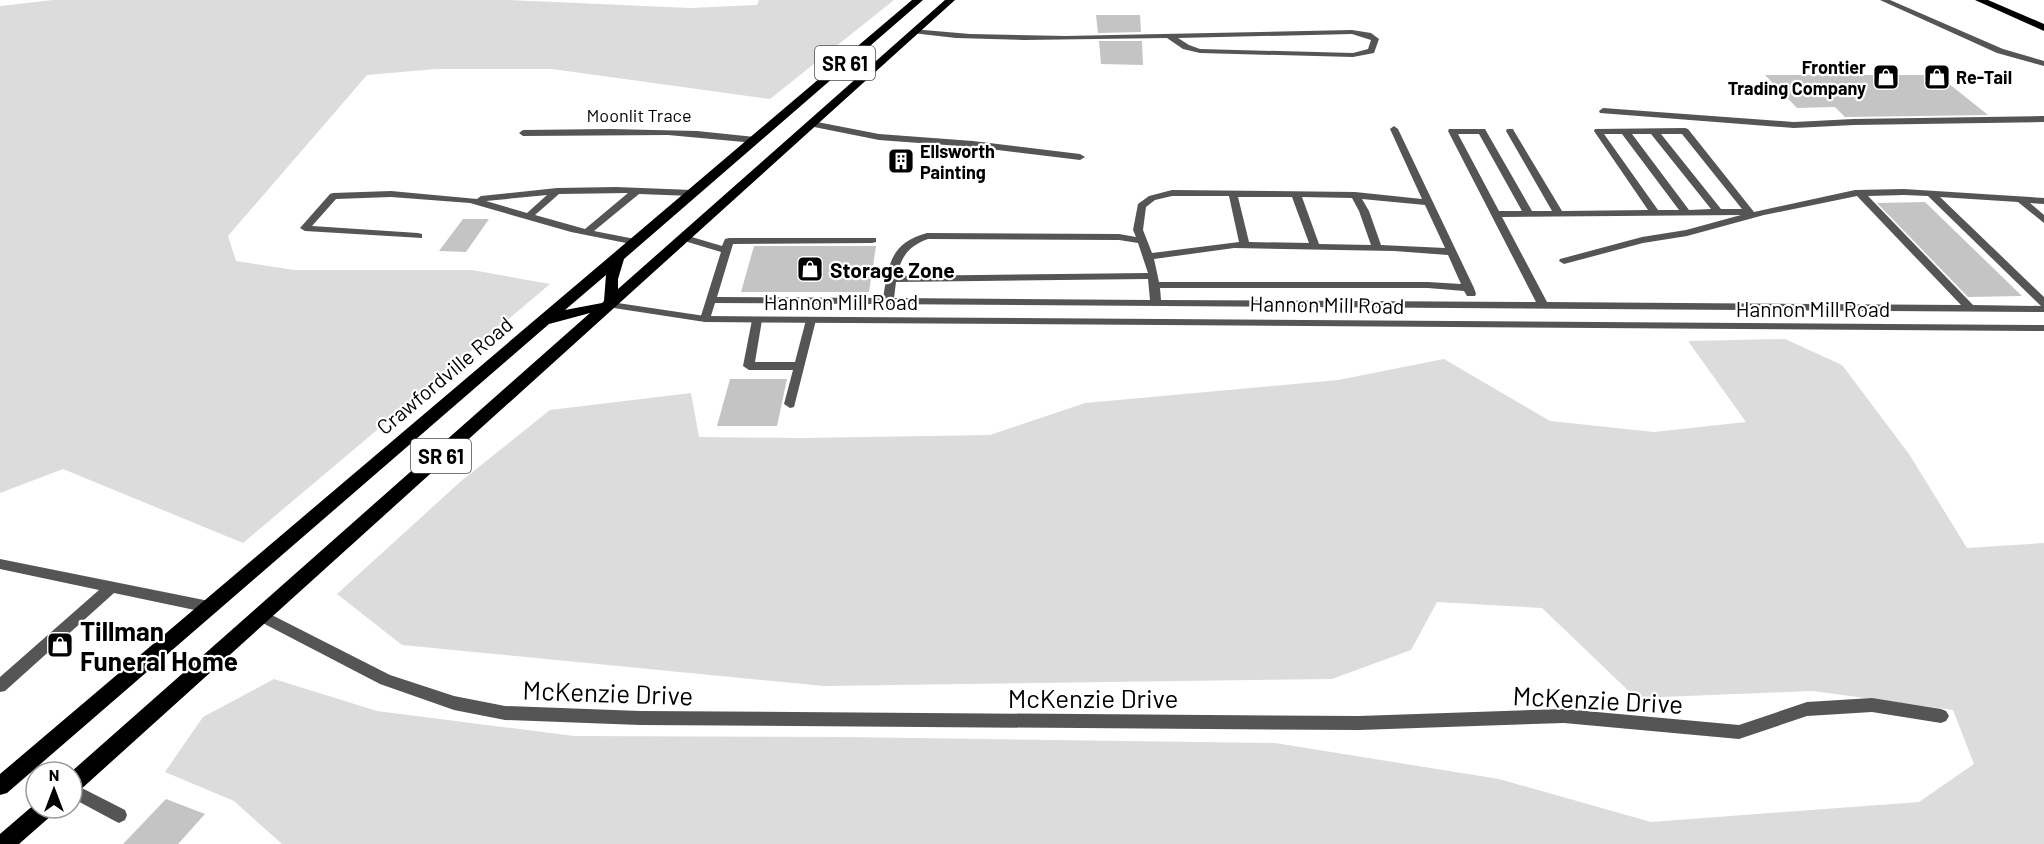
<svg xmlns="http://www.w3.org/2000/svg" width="2044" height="844" viewBox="0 0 2044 844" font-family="Barlow,sans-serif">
<rect width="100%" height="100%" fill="#fff"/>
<g fill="#dcdcdc">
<path d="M53,0H508L691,8L757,5L759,0H894L770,99L552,69H436L367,75L228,236L236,261L294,270H472L550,284L243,543L63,469L0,493V6Z"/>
<path d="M1785,339L1842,365L1909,454L1967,548L2044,543V844H282L234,801L165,772L203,717L274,679L377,711L574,736L845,737L1275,743L1499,779L1651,822L1919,802L1974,764L1953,710L1813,691L1636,698L1542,608L1437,602L1411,650L1332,679L824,686L402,645L337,594L460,482L550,410L691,393L699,437L802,438L990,435L1085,403L1338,380L1444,359L1550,421L1654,432L1746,422L1688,341Z"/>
</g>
<g fill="#c4c4c4">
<path d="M1096,15H1140L1141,32L1098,33Z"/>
<path d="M1099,41H1142L1143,65L1101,64Z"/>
<path d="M1765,75H1938L1988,115L1845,117L1835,107L1797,108Z"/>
<path d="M1925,202L2022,296L1968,297L1877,203Z"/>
<path d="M463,219H489L466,252L439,251Z"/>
<path d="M754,246H876L869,292H741Z"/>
<path d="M730,379H787L777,426H717Z"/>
<path d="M166,799L205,814L178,844H123Z"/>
</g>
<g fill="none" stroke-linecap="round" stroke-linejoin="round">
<g fill="#555" fill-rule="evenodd">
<path d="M1880,0H1890L2003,49L2044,61V66L1997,53Z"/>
<path d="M912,29L970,34L1065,36L1352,30L1371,33L1379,39L1374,53L1353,57L1200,53L1183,49L1167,38L1024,40L956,38L912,33ZM1352,34L1371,40L1368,49L1353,53L1200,49L1189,45L1178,38Z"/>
<path d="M1603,108L1794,122L1854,119L2044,116V122L1854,125L1794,128L1600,113L1599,111Z"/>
<path d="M812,121L879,134L973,141L1080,154L1085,157L1080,160L973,147L879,140L809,126V122Z"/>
<path d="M1394,126L1398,129L1474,288L1476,294L1475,296H1467L1464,291L1428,288H1160L1161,300L1536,302L1448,131L1449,129H1485L1532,211H1552L1506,131L1507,129H1513L1514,131L1562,211L1648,210L1594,131L1595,129L1685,128L1688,129L1754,212L1855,190L1904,189L2044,198V204L2030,203L2044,215V223L2018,202L1940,197L2044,297V312L715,303L710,319L705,322L700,319L721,252L681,240L680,238L685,235L722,246L725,239L729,238H876V242L872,243L733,244L717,297L883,298C889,264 890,243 927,233L1119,234L1136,237L1133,230L1138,204L1149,196L1172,190L1355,192L1422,199L1390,129ZM1458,134H1479L1522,211H1499ZM1604,134H1622L1679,210H1658ZM1632,134H1651L1711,209L1689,210ZM1661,134H1682L1742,209H1721ZM1904,195L1928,196L2041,306L1973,305L1868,196ZM1172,196H1229L1239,242L1152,253L1143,230L1146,207L1155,200ZM1857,196L1961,305L1547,302L1502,217L1741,215L1686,230L1642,237L1560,259L1559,261L1564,264L1643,243L1687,236L1764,215ZM1238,197H1292L1309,243L1249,242ZM1302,197L1352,198L1359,211L1371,245L1319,244ZM1362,199L1425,205L1445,248L1381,245L1369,211ZM928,239L1119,240L1138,243L1148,273L897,276C901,256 909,246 928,239ZM1234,248L1394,251L1448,255L1461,284L1428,282H1159L1154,259ZM1148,279L1150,300L894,298L896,282Z"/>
<path d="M616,187L692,190L697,193L692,196L639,194L594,231L640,240V244L636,245L571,232L470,203L391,197L336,199L312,226L418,233L422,234V238L305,231L300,228L330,194L333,193L391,191L477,199L481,196L557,188ZM628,193L585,229L535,215L559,194ZM547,195L527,213L486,201Z"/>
<path d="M757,317L762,320L755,362H795L806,320L811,317L816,320L794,407L790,408L784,404L793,370H749L743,366L752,320Z"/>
<path d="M0,559L209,601L214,603L216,607L214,611L209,613L114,593L5,691L0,692V677L99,590L0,569Z"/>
<path d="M72,783L125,810L127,815L125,820L119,823L113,820L72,798Z"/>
</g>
<g fill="#555" fill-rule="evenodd">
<path d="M610,129L697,131L755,137L759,140L755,143L668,135L523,136L519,133L523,130Z"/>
<path d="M611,302L705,316L2044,325V331L705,322L607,307L606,305L607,303Z"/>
<path d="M260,609L390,675L454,696L505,706L640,711L1359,716L1564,709L1739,725L1807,702L1872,698L1941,709L1946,711L1949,716L1946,721L1941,723L1872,712L1807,716L1739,739L1564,723L1359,730L640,725L505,720L454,710L380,684L255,619L253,615L255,611Z"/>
</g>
<g fill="#000" fill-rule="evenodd">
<path d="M912,0H923L624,259L618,279V289L945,0H955L79,791L72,793L71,772L590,313L549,324L7,793L0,795V774ZM606,275L604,301L602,303L565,310Z"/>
<path d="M1975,0H1988L2044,24V31Z"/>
<path d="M36,803V808H55L52,815L19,844H0V834Z"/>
</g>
</g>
<defs>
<symbol id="shop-square" viewBox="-11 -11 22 22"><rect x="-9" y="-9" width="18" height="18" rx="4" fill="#000" stroke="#fff"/><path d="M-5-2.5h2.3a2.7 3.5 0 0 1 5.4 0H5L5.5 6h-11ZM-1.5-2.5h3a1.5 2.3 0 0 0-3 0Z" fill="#fff"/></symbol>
<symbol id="building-square" viewBox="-11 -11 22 22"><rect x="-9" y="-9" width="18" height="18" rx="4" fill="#000" stroke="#fff"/><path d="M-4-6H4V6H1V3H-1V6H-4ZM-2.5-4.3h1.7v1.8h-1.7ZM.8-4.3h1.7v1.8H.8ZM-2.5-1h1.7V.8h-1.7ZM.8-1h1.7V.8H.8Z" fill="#fff"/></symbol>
</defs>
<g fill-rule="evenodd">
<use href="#shop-square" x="1871" y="62" width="30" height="30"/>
<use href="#shop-square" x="1922" y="62" width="30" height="30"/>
<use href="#building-square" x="886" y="146" width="30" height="30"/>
<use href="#shop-square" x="795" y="254" width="30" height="30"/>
<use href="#shop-square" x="45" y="630" width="30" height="30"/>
</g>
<g text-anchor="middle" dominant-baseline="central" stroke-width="4.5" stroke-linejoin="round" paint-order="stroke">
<g font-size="18" font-weight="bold" fill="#000" stroke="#fff" text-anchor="start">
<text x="1866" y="67" text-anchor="end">Frontier<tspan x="1866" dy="21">Trading Company</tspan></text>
<text x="1956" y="77">Re-Tail</text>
<text x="920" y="151">Ellsworth<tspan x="920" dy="21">Painting</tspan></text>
</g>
<g font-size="18" fill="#000" stroke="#fff">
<text x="639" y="115">Moonlit Trace</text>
</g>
<g fill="#fff" stroke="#4c4c4c" stroke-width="1.5">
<rect x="815" y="46" width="60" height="34" rx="4.5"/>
<rect x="411" y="439" width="60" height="34" rx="4.5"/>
</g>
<g font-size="20" font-weight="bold" fill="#000">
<text x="845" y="63">SR 61</text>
<text x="441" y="456">SR 61</text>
</g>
<g font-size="21" font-weight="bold" fill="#000" stroke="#fff" text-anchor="start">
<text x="830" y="269">Storage Zone</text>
</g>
<g font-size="21" fill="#000" stroke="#fff">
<text x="841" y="301">Hannon Mill Road</text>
<text transform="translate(1327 304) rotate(1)">Hannon Mill Road</text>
<text x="1813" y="308">Hannon Mill Road</text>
<text transform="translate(444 375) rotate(-40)">Crawfordville Road</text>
</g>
<g font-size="26" font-weight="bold" fill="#000" stroke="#fff" text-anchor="start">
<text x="80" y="630">Tillman<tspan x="80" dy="30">Funeral Home</tspan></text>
</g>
<g font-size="26" fill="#000" stroke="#fff">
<text transform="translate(608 692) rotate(2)">McKenzie Drive</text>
<text x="1093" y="697">McKenzie Drive</text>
<text transform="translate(1598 699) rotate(3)">McKenzie Drive</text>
</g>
</g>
<g transform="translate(54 790)"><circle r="28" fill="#ffffff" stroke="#999999" stroke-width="1.5"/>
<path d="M0-4.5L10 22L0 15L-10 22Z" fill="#000000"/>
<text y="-9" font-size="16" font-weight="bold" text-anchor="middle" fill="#000000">N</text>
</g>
</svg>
